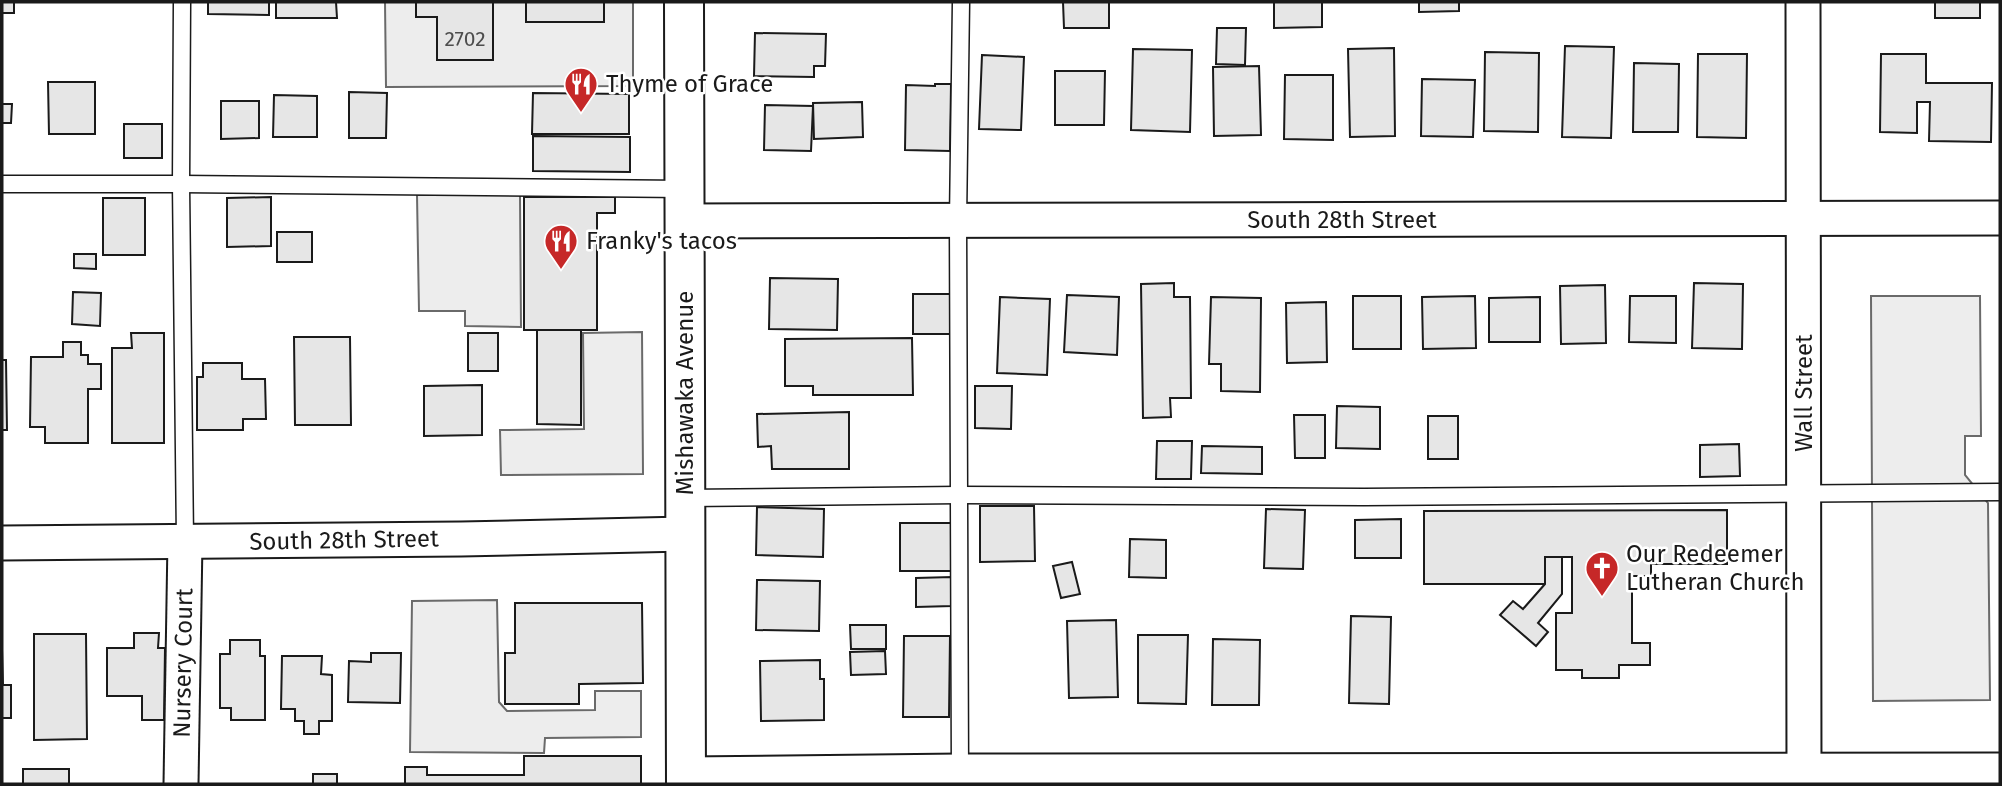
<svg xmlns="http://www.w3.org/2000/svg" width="2002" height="786" viewBox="0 0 2002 786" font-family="'Fira Sans',sans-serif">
<rect width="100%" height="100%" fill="#fff"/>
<g fill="#ededed" stroke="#6a6a6a" stroke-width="2">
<path d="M385,2H416L417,17H437V60H493V2H633V86L386,87Z"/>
<path d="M417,195H520L521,327L465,326V311H419Z"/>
<path d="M1871,296H1980L1981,436H1965V475L1988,503L1990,700L1873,701Z"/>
<path d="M642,332L643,474L501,475L500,430L584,429L583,333Z"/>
<path d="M497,600L499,702L507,711L595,710V691H641V737L545,738L544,753L410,752L412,601Z"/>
</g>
<g fill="#e6e6e6" stroke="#1a1a1a" stroke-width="2">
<rect x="2" y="2" width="12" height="11"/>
<path d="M208,2H269V15L208,14Z"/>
<path d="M276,2H336L337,18H276Z"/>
<path d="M416,2H493V60H437V17H416Z"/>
<rect x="526" y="2" width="78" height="20"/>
<path d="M1063,2H1109V28H1064Z"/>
<path d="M1274,2H1322V27L1274,28Z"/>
<path d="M1419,2H1459V11L1419,12Z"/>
<rect x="1935" y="2" width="45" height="16"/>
<path d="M1217,28H1246L1245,65L1216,64Z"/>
<path d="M755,33L826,34L825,66H814V77L754,76Z"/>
<path d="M1565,46L1614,47L1611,138L1562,137Z"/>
<path d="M1394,48L1395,136L1350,137L1348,49Z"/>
<path d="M1133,49L1192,50L1190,132L1131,130Z"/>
<path d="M1485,52L1539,53L1538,132L1484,131Z"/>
<path d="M1698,54H1747L1746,138L1697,137Z"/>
<path d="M1881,54H1926V83H1992L1991,142L1929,141L1930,102H1917V133L1880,132Z"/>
<path d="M982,55L1024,57L1021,130L979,129Z"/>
<path d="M1634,63L1679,64L1678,132H1633Z"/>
<path d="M1259,66L1261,135L1214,136L1213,67Z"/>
<path d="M1055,71H1105L1104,125H1055Z"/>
<path d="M1285,75H1333V140L1284,139Z"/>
<path d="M1422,79L1475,80L1473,137L1421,136Z"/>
<path d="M48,82H95V134H49Z"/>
<path d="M935,84H951L950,151L905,150L906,85L935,86Z"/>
<path d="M349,92L387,93L386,138H349Z"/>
<path d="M533,93L629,94V134H532Z"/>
<path d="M274,95L317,96V137H273Z"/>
<path d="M221,101H259V138L221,139Z"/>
<path d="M862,102L863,137L814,139L813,103Z"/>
<path d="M2,104H12L11,123H2Z"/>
<path d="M765,105L813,106L811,151L764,150Z"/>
<rect x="124" y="124" width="38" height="34"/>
<path d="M533,136L630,137V172L533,171Z"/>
<path d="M271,197V246L227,247V198Z"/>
<path d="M524,197H615V213H597V330H524Z"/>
<rect x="103" y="198" width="42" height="57"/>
<rect x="277" y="232" width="35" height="30"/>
<path d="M74,254H96V269L74,268Z"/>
<path d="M770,278L838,279L837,330L769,329Z"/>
<path d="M1174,283V297H1190L1191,398H1170L1171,417L1143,418L1141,284Z"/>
<path d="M1694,283L1743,284L1742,349L1692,348Z"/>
<path d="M1605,285L1606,343L1561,344L1560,286Z"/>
<path d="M73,292L101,293L100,326L72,324Z"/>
<rect x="913" y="294" width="40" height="40"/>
<path d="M1067,295L1119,297L1117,355L1064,352Z"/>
<rect x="1353" y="296" width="48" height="53"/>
<path d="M1475,296L1476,348L1423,349L1422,297Z"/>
<path d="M1630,296H1676V343L1629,342Z"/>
<path d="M1000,297L1050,299L1047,375L997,373Z"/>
<path d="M1211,297L1261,298L1260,392L1221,391V364H1209Z"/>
<path d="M1540,297V342H1489V298Z"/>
<path d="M1326,302L1327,362L1287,363L1286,303Z"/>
<path d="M537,330H581V425L537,424Z"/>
<path d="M131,333H164V443H112V348H132Z"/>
<rect x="468" y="333" width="30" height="38"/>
<path d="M294,337H350L351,425H295Z"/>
<path d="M912,338L913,395H813V386H785V339Z"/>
<path d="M63,342H81V355H88V364H101V389H88V443H45V427H30L31,357H63Z"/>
<path d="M2,360H6L7,430H2Z"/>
<path d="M203,363H242V379H265L266,419H243V430H197V377H203Z"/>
<path d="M482,385V435L424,436V386Z"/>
<path d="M975,386H1012L1011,429L975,428Z"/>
<path d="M1337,406L1380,407V449L1336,448Z"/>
<path d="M849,412V469H772L771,446L758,447L757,414Z"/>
<path d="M1294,415H1325V458H1295Z"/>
<rect x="1428" y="416" width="30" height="43"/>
<path d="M1157,441H1192L1191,479H1156Z"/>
<path d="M1739,444L1740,476L1700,477V445Z"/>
<path d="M1202,446L1262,447V474L1201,473Z"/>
<path d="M980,506H1034L1035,561L980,562Z"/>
<path d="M757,507L824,509L823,557L756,555Z"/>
<path d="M1266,509L1305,510L1303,569L1264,568Z"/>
<path d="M1727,510V564H1651V576H1632V643H1650V665H1619V678H1582V670H1556V613H1572V557H1545V584H1424V511Z"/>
<path d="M1401,519V558H1355V520Z"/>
<path d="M900,523H953L952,571H900Z"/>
<path d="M1130,539L1166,540V578L1129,577Z"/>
<path d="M1545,557H1562V594L1538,623L1548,632L1536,646L1500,615L1513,601L1523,609L1545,584Z"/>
<path d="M1072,562L1080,594L1061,598L1053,566Z"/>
<path d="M952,577V606L916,607V578Z"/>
<path d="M757,580L820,581L819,631L756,630Z"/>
<path d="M515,603H642L643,683L579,684V704H505V653H515Z"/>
<path d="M1351,616L1391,617L1389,704L1349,703Z"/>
<path d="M1116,620L1118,697L1069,698L1067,621Z"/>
<path d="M850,625H886V649H851Z"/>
<path d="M134,633H159L158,648H165L164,720H142V696H107V648H134Z"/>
<path d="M34,634H86L87,739L34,740Z"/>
<path d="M1138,635H1188L1186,704L1138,703Z"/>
<path d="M904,636H950L949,717H903Z"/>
<path d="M1213,639L1260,640L1259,705H1212Z"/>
<path d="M230,640H260V656H265V720H231V708H220V654H230Z"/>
<path d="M2,650L3,685H11V718H2Z"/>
<path d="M885,651L886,674L851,675L850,652Z"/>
<path d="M371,653H401L400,703L348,702L349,661L371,662Z"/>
<path d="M282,656H322L321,674L332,675V721H319V734H304V721H295V709H281Z"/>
<path d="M820,660V679H824V720L761,721L760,661Z"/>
<path d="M524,756H641V784H405V767H427V775H524Z"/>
<rect x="23" y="769" width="46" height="15"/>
<rect x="313" y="774" width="24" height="10"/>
</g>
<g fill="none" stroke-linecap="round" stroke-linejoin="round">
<defs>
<g id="lane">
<path d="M182,2L181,184L185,541"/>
<path d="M2,184H181L684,189"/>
<path d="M685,498L959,495L1364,497L2000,492"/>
<path d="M960,776L958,221L961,2"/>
</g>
<g id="street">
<path d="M1803,2L1804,784"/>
<path d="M684,221L2000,218"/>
<path d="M2,543L461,539L685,534"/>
<path d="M686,774L960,771L2000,770"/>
<path d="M181,784L185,541"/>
</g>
<path id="secondary" d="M684,2L686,784"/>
</defs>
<use href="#lane" stroke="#1a1a1a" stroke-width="19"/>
<use href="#street" stroke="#1a1a1a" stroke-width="37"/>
<use href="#secondary" stroke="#1a1a1a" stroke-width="42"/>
<use href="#lane" stroke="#fff" stroke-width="16"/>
<use href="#street" stroke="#fff" stroke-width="33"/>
<use href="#secondary" stroke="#fff" stroke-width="38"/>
</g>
<defs>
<symbol id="restaurant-pin" viewBox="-11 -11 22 30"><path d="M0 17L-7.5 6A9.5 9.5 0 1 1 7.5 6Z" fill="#c62828" stroke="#fff"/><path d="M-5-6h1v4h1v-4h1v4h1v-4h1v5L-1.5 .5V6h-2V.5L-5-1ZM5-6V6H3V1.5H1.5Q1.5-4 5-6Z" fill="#fff"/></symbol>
<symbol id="church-pin" viewBox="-11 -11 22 30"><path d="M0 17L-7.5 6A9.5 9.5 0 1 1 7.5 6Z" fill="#c62828" stroke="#fff"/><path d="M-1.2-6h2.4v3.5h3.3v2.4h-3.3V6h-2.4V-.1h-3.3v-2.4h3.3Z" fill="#fff"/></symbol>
</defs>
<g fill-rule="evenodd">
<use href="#restaurant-pin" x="562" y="65" width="38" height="52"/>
<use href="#restaurant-pin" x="542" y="222" width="38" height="52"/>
<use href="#church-pin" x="1583" y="549" width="38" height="52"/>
</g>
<g text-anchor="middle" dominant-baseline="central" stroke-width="5" stroke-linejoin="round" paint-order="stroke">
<g font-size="21" fill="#4d4d4d">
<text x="465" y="39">2702</text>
</g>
<g font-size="24" fill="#1a1a1a" stroke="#fff" text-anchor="start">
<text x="606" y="84">Thyme of Grace</text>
<text x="586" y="241">Franky's tacos</text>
<text x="1626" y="554">Our Redeemer<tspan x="1626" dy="28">Lutheran Church</tspan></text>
</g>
<g font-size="24" fill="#1a1a1a" stroke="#fff">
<text x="1342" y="220">South 28th Street</text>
<text transform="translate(685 393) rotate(-90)">Mishawaka Avenue</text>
<text transform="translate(1804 393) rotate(-90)">Wall Street</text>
<text transform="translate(344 540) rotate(-1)">South 28th Street</text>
<text transform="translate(183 663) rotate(-89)">Nursery Court</text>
</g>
</g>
<rect width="2002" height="786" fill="none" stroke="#1a1a1a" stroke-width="7"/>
</svg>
